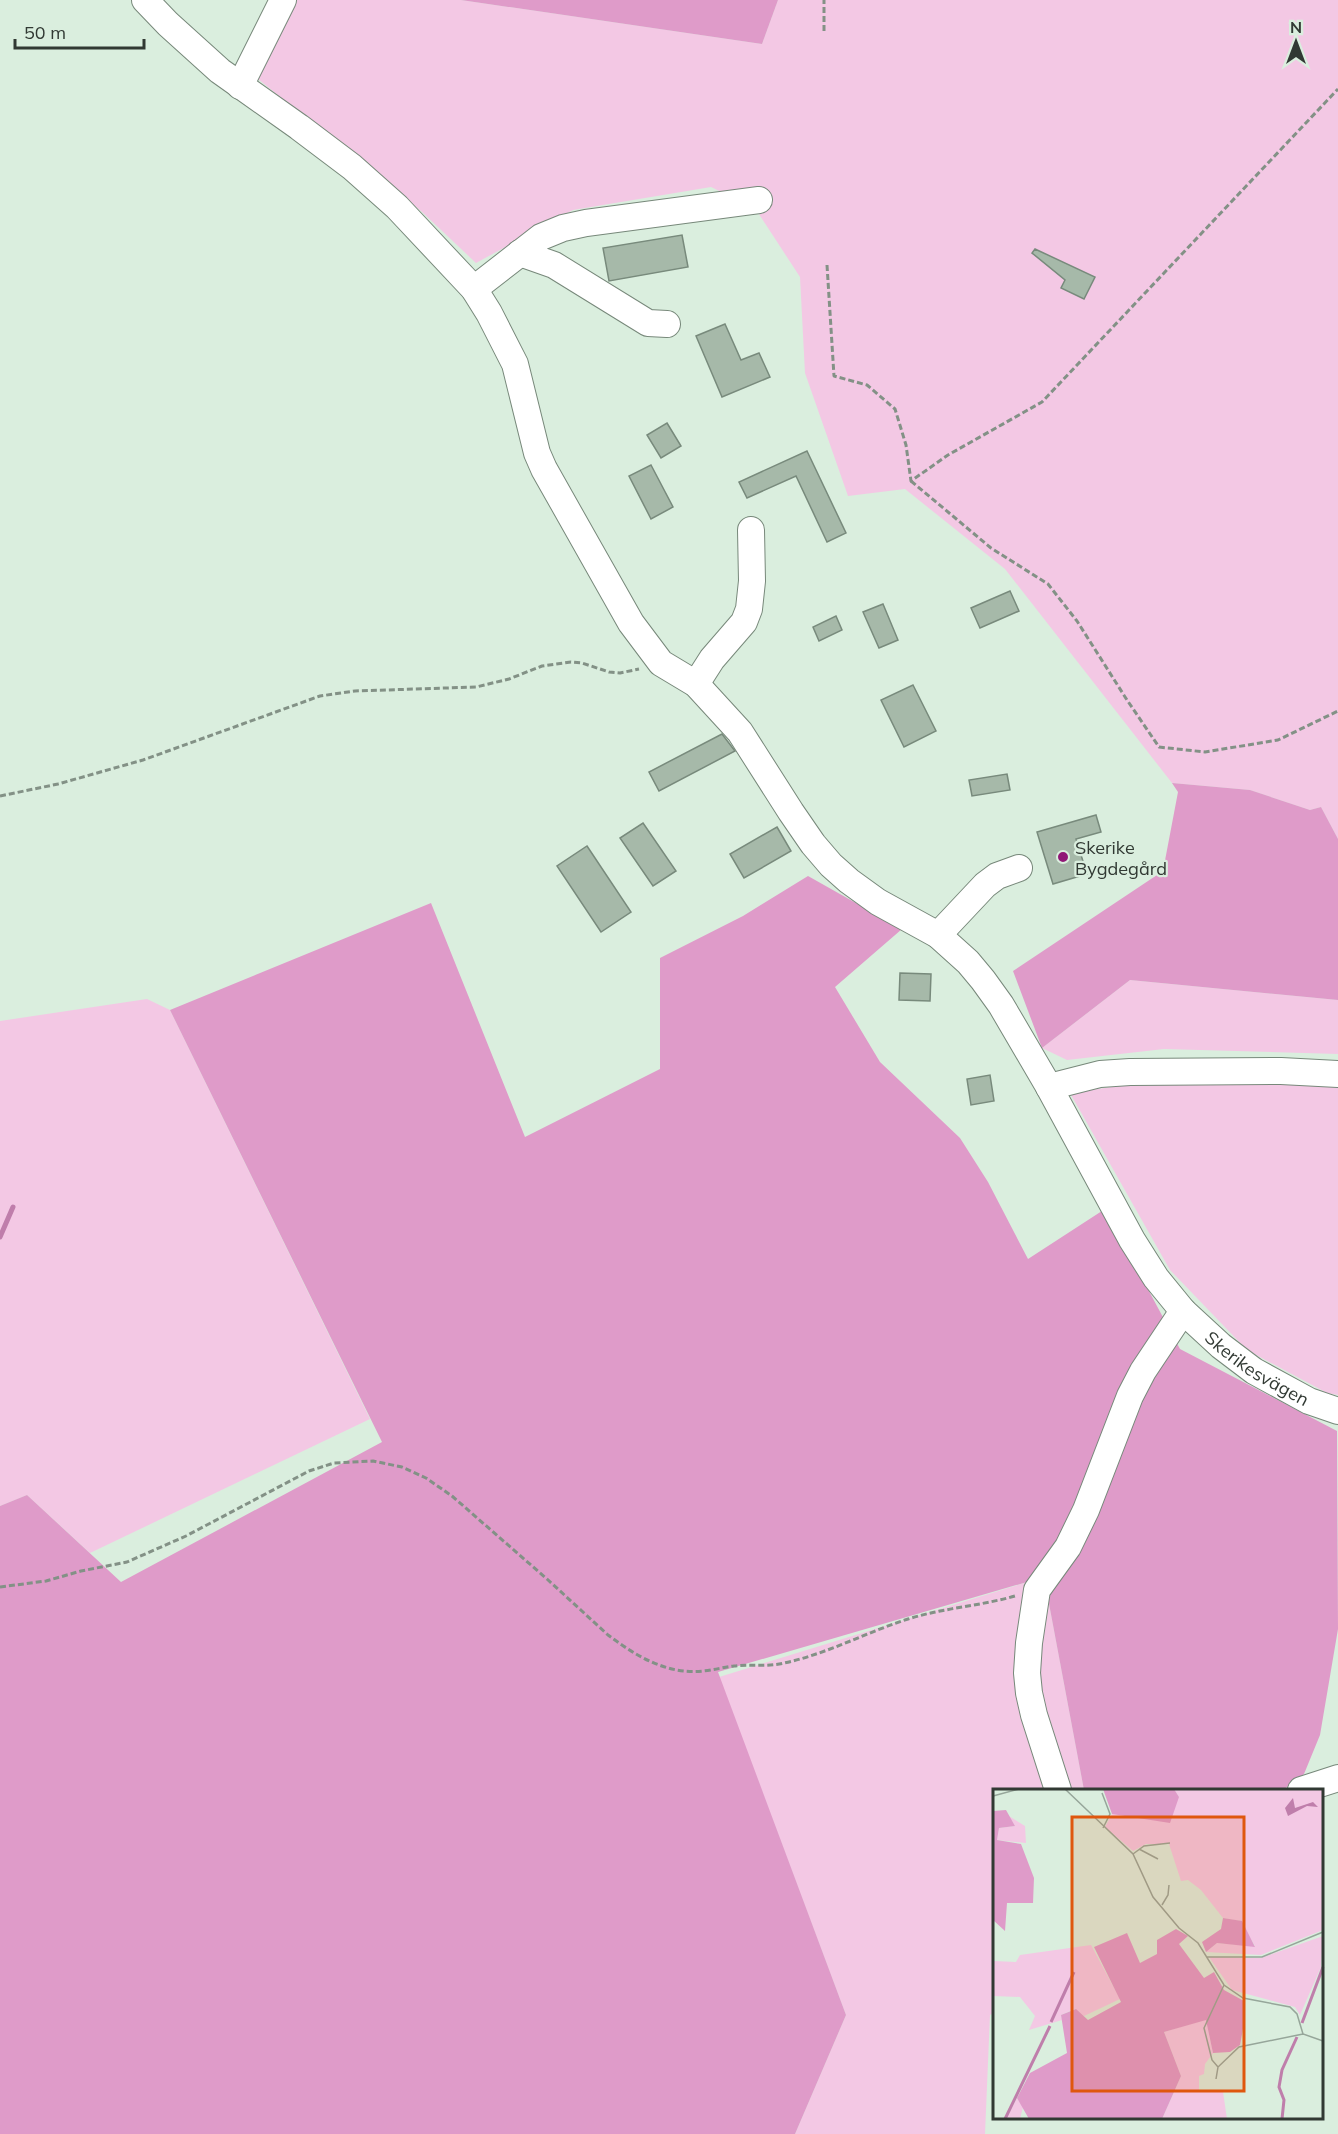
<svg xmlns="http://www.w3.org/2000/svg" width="1338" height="2134" viewBox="0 0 1338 2134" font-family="Mulish,sans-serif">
<rect width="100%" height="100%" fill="#daeede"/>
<g fill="#f3c8e4">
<path d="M297,0H461L762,44L778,0H1338V839L1321,807L1310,810L1250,790L1172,783L1005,569L905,489L848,496L805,373L800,277L755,208L711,187L573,210L476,263L421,211L258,79Z"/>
<path d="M1130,980L1338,1000V1054L1164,1049L1067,1060L1042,1048Z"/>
<path d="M147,999L170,1010L370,1419L90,1553L27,1495L0,1506V1021Z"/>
<path d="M1313,1081L1338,1085V1395L1327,1393L1247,1350L1170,1270L1070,1093L1139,1083Z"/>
<path d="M1044,1577L1084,1790H994V2013L990,2015L985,2134H795L846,2015L719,1677Z"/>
</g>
<g fill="#df9bc9">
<path d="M461,0H778L762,44Z"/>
<path d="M1172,783L1250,790L1310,810L1321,807L1338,839V1000L1130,980L1042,1048L1013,971L1163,871L1178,792Z"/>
<path d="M808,876L902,929L835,987L880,1062L960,1138L988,1182L1028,1259L1105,1209L1180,1349L1337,1431L1338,1629L1320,1735L1304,1774L1283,1790H1084L1044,1577L718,1672L846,2015L795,2134H0V1506L27,1495L121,1582L382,1442L170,1010L431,903L525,1137L660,1069V958L743,916Z"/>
</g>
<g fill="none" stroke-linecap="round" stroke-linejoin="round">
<path stroke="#bf7eab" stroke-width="5" d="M0,1237L13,1207"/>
</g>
<g fill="#a6b9a9" stroke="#788a7c" stroke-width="1.5">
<path d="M682,235L688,267L609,281L603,248Z"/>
<path d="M1035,249L1095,277L1084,299L1061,288L1065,280L1032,253Z"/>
<path d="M725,324L741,360L759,353L770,377L722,397L696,336Z"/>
<path d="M667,423L681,446L661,458L647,435Z"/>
<path d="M807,451L846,533L827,542L796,476L747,498L739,482Z"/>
<path d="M651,465L673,507L651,519L629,476Z"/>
<path d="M1010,591L1019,611L980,628L971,608Z"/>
<path d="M883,604L898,640L879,648L863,612Z"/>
<path d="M836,616L842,630L819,641L813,627Z"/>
<path d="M913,685L936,731L904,747L881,700Z"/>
<path d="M722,734L735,751L659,791L649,772Z"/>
<path d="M1007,774L1010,790L972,796L969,780Z"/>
<path d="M1096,815L1101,832L1076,839L1087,874L1053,884L1037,832Z"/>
<path d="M643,823L676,871L653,886L620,838Z"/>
<path d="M777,827L791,851L744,878L730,854Z"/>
<path d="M587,846L631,912L601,932L557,866Z"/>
<path d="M900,973L931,974L930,1001L899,1000Z"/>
<path d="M990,1075L994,1101L971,1105L967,1079Z"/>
</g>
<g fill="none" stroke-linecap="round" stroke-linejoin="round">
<defs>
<g id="minor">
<path id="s1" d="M145,0L168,24L220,71L299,127L352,167L397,207L474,289L489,313L515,364L537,453L544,469L631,623L661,663L696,684L740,732L791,812L813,844L831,865L849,881L878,902L938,935L968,962L983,980L1001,1005L1049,1087L1132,1240L1156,1278L1183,1311L1221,1346L1254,1371L1309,1401L1338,1411"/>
<path d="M240,86L283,0"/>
<path d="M520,253L554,265L648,323L667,324"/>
<path d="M474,289L541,237L563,228L586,223L759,200"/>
<path d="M696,684L712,659L744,622L749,609L752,581L751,530"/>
<path d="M938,935L985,885L997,876L1019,868"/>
<path d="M1049,1087L1100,1074L1130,1072L1281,1071L1338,1074"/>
<path d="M1058,1790L1034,1715L1029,1693L1027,1673L1029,1643L1037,1590L1068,1547L1086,1510L1130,1396L1143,1371L1183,1311"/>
<path d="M1301,1790L1338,1778"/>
</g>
</defs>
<use href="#minor" stroke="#77887a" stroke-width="28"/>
<g stroke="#839186" stroke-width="3" stroke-dasharray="6 3" stroke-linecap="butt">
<path d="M824,31V0"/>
<path d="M827,265L834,376L867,385L895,409L906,445L911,481L948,455L1042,402L1338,89"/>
<path d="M911,481L991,548L1048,584L1077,621L1127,700L1159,747L1205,752L1278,740L1338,711"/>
<path d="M0,796L58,784L143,760L320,696L355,691L476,687L509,679L542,666L571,662L582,663L609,672L620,673L639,669"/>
<path d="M0,1587L46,1581L81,1571L127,1562L186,1536L309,1471L334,1463L373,1461L402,1467L426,1478L452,1496L547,1579L608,1635C636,1656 667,1675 703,1671C714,1670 724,1667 734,1666C751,1664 768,1667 784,1663C827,1654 867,1632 908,1619C943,1608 980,1606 1015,1596"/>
</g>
<use href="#minor" stroke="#fff" stroke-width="26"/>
</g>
<circle fill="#901776" stroke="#daeede" stroke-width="2" cx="1063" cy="857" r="6"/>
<g text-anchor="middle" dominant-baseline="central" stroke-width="4.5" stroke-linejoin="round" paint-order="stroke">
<g font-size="18" fill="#313933" stroke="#daeede" text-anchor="start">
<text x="1075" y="847">Skerike<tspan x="1075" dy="21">Bygdegård</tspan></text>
</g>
<g font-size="18" fill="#313933" stroke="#daeede">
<text stroke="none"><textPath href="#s1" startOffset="1802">Skerikesvägen</textPath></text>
</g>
</g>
<g transform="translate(993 1789)">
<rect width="330" height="330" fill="#daeede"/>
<path d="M181,0H330V141L268,166L213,163L224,154L262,157L247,132L230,129L208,101L195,91L188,92L176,55H153L140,62L112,38L119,25L186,8ZM16,27L32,37L33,54L4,51L6,39L22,37ZM330,147L328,178L307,226L302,218L239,201L216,168L268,169ZM98,156L127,210L91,227L82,220L68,226L69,231L36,241L42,227L27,208L0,207L1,172L23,173L27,166ZM213,230L220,264L212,275L211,285L206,287V302L230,303L234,330H169L188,287L171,243ZM24,309L30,318L27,330H13Z" fill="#f3c8e4"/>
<path d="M110,0H181L186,8L177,34L119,25ZM13,21L22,37L6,39L4,51L28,55L41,89L40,114H14L12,142L0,131V22ZM230,129L249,132L262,158L224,154L213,163L209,153L228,140ZM183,140L195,147L186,155L211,189L221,183L231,201L251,212L252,229L247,256L237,263L220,264L213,231L171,243L188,287L169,330H36L24,309L37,284L74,264L68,226L83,220L95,231L128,213L101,158L134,144L147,174L164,165V151Z" fill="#df9bc9"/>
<path d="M300,9L302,19L320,13L325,18L314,17L295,27L292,19Z" fill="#bf7eab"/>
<path fill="none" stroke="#bf7eab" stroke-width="3" d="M58,233L81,183M309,234L330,178M12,330L57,237M289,330L291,311L286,298L289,281L304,248"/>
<path fill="none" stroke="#96a69a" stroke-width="1.5" d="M72,0L140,65L160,108L186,139L205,154L231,196L250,209L297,218L304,225L310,245L330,252M109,4L117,25L110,39M0,7L26,0M146,60L165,70M140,65L151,57L177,54M169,116L175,106L176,96M214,168H269L330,143M225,278L219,271L211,239L231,196M223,290L225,278L246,258L310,245"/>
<path fill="#df570e" fill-opacity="0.15" stroke="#df570e" stroke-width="3" d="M79,28H251V302H79Z"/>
<rect width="330" height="330" fill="none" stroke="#313933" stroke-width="3"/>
</g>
<g transform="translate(1296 42)" stroke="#daeede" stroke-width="4.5" paint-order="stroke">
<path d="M0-4.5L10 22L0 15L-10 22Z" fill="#313933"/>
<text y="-9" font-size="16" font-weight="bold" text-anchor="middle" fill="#313933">N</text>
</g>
<path d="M15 39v9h129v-9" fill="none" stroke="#313933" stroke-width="3"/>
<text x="24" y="39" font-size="18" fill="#313933" stroke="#daeede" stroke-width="4.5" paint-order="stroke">50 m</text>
</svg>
